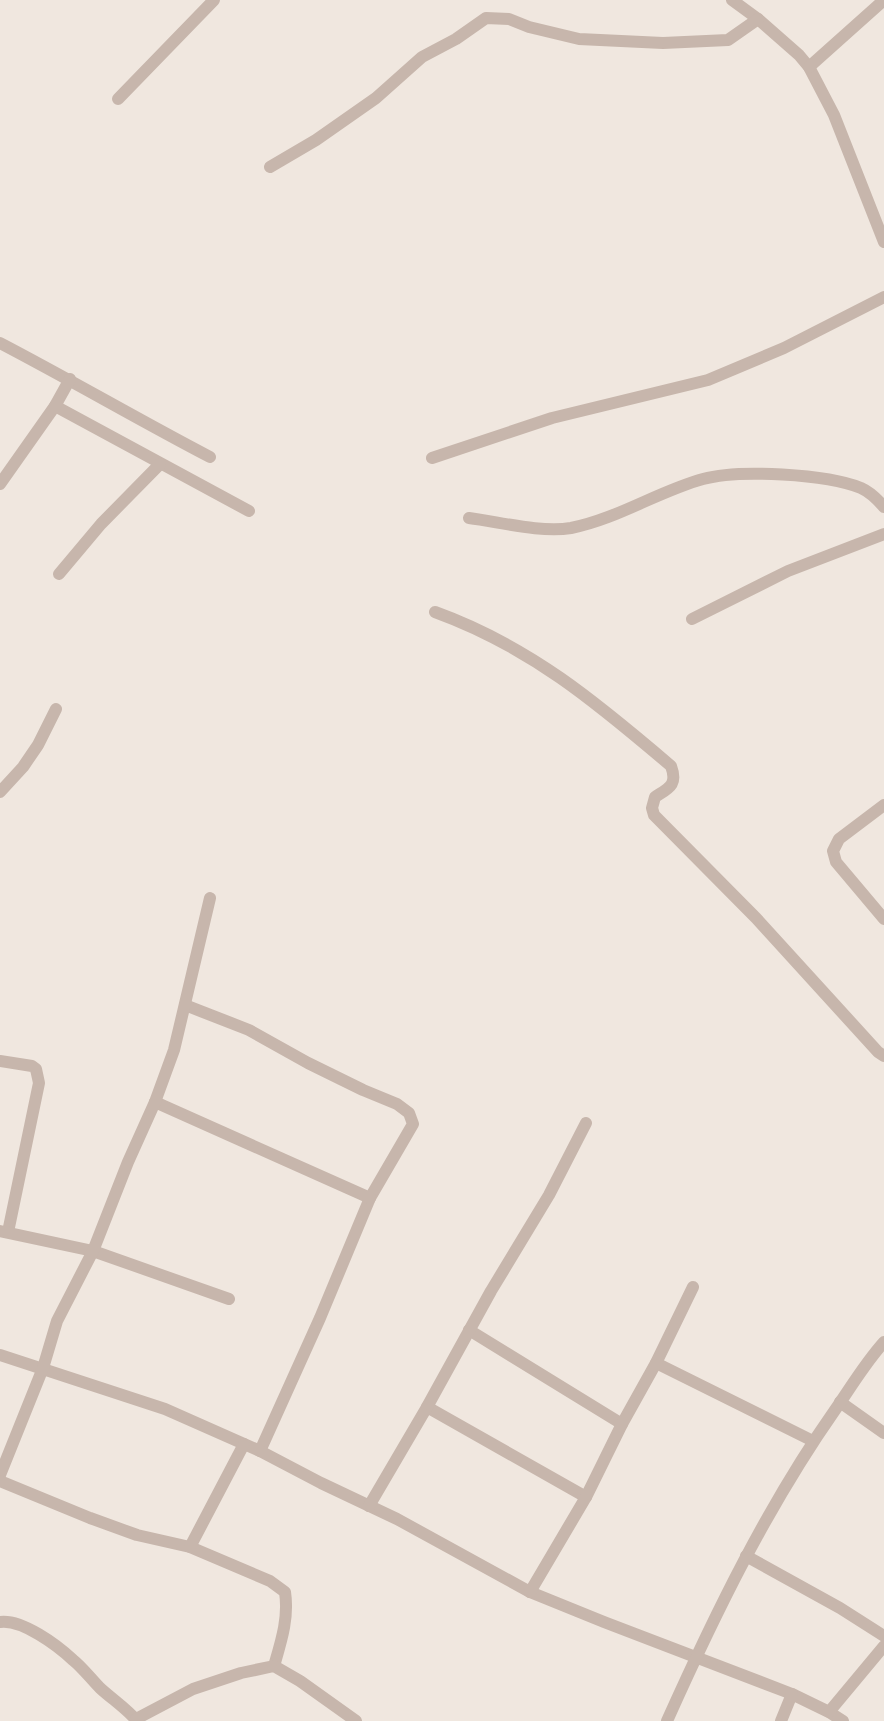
<svg xmlns="http://www.w3.org/2000/svg" width="884" height="1721" viewBox="0 0 884 1721" font-family="'PT Sans',sans-serif">
<rect width="100%" height="100%" fill="#f0e7df"/>
<g fill="none" stroke-linecap="round" stroke-linejoin="round">
<g stroke="#c7b6ac" stroke-width="12">
<path d="M732,0L758,19L799,55L809,67L834,115L884,242"/>
<path d="M809,67L884,0"/>
<path d="M118,99L214,0"/>
<path d="M270,167L316,140L376,98L422,57L456,39L486,18L509,19L529,27L579,39L663,43L728,40L758,19"/>
<path d="M0,343C71,380 139,420 210,457"/>
<path d="M55,406L249,511"/>
<path d="M432,458L552,418L708,380L784,348L884,297"/>
<path d="M0,484L55,406L70,379"/>
<path d="M469,518C500,522 541,533 571,528C617,519 659,491 703,479C738,469 827,474 861,488C870,492 878,500 884,507"/>
<path d="M59,574L101,524L160,464"/>
<path d="M435,612C529,646 596,702 671,766C678,785 669,788 655,797L652,808L654,815L756,918L878,1052L884,1056"/>
<path d="M692,619L788,571L884,534"/>
<path d="M0,792L23,767L38,745L56,709"/>
<path d="M884,805L839,839L833,851L836,862L884,919"/>
<path d="M185,1005L249,1030L308,1063L363,1090L397,1104L409,1113L413,1124L370,1198L320,1318L260,1451"/>
<path d="M0,1061L32,1066L36,1069L39,1083L8,1232"/>
<path d="M155,1102L370,1198"/>
<path d="M0,1231L93,1251L229,1299"/>
<path d="M469,1330L622,1424"/>
<path d="M0,1355L165,1409L260,1451L321,1483L397,1519L530,1592L604,1622L792,1694L829,1712L843,1721"/>
<path d="M656,1363L813,1441"/>
<path d="M840,1402L884,1433"/>
<path d="M427,1407L586,1497"/>
<path d="M0,1475L43,1368L57,1321L93,1251L128,1162L155,1102L174,1050L210,898"/>
<path d="M0,1481L90,1518L137,1535L190,1547L270,1581L285,1592C289,1618 281,1642 274,1666"/>
<path d="M369,1506L427,1407L491,1291L549,1195L586,1123"/>
<path d="M190,1547L244,1444"/>
<path d="M746,1556L840,1608L884,1636"/>
<path d="M530,1592L586,1497L622,1424L656,1363L693,1287"/>
<path d="M0,1622C22,1619 57,1645 73,1660C83,1668 91,1679 100,1688C112,1699 127,1709 137,1721"/>
<path d="M829,1712L884,1646"/>
<path d="M136,1719L193,1689L241,1673L274,1666L300,1681L356,1721"/>
<path d="M667,1721C715,1614 767,1507 835,1410C851,1387 865,1363 884,1342"/>
<path d="M781,1721L792,1694"/>
</g>
</g>
</svg>
